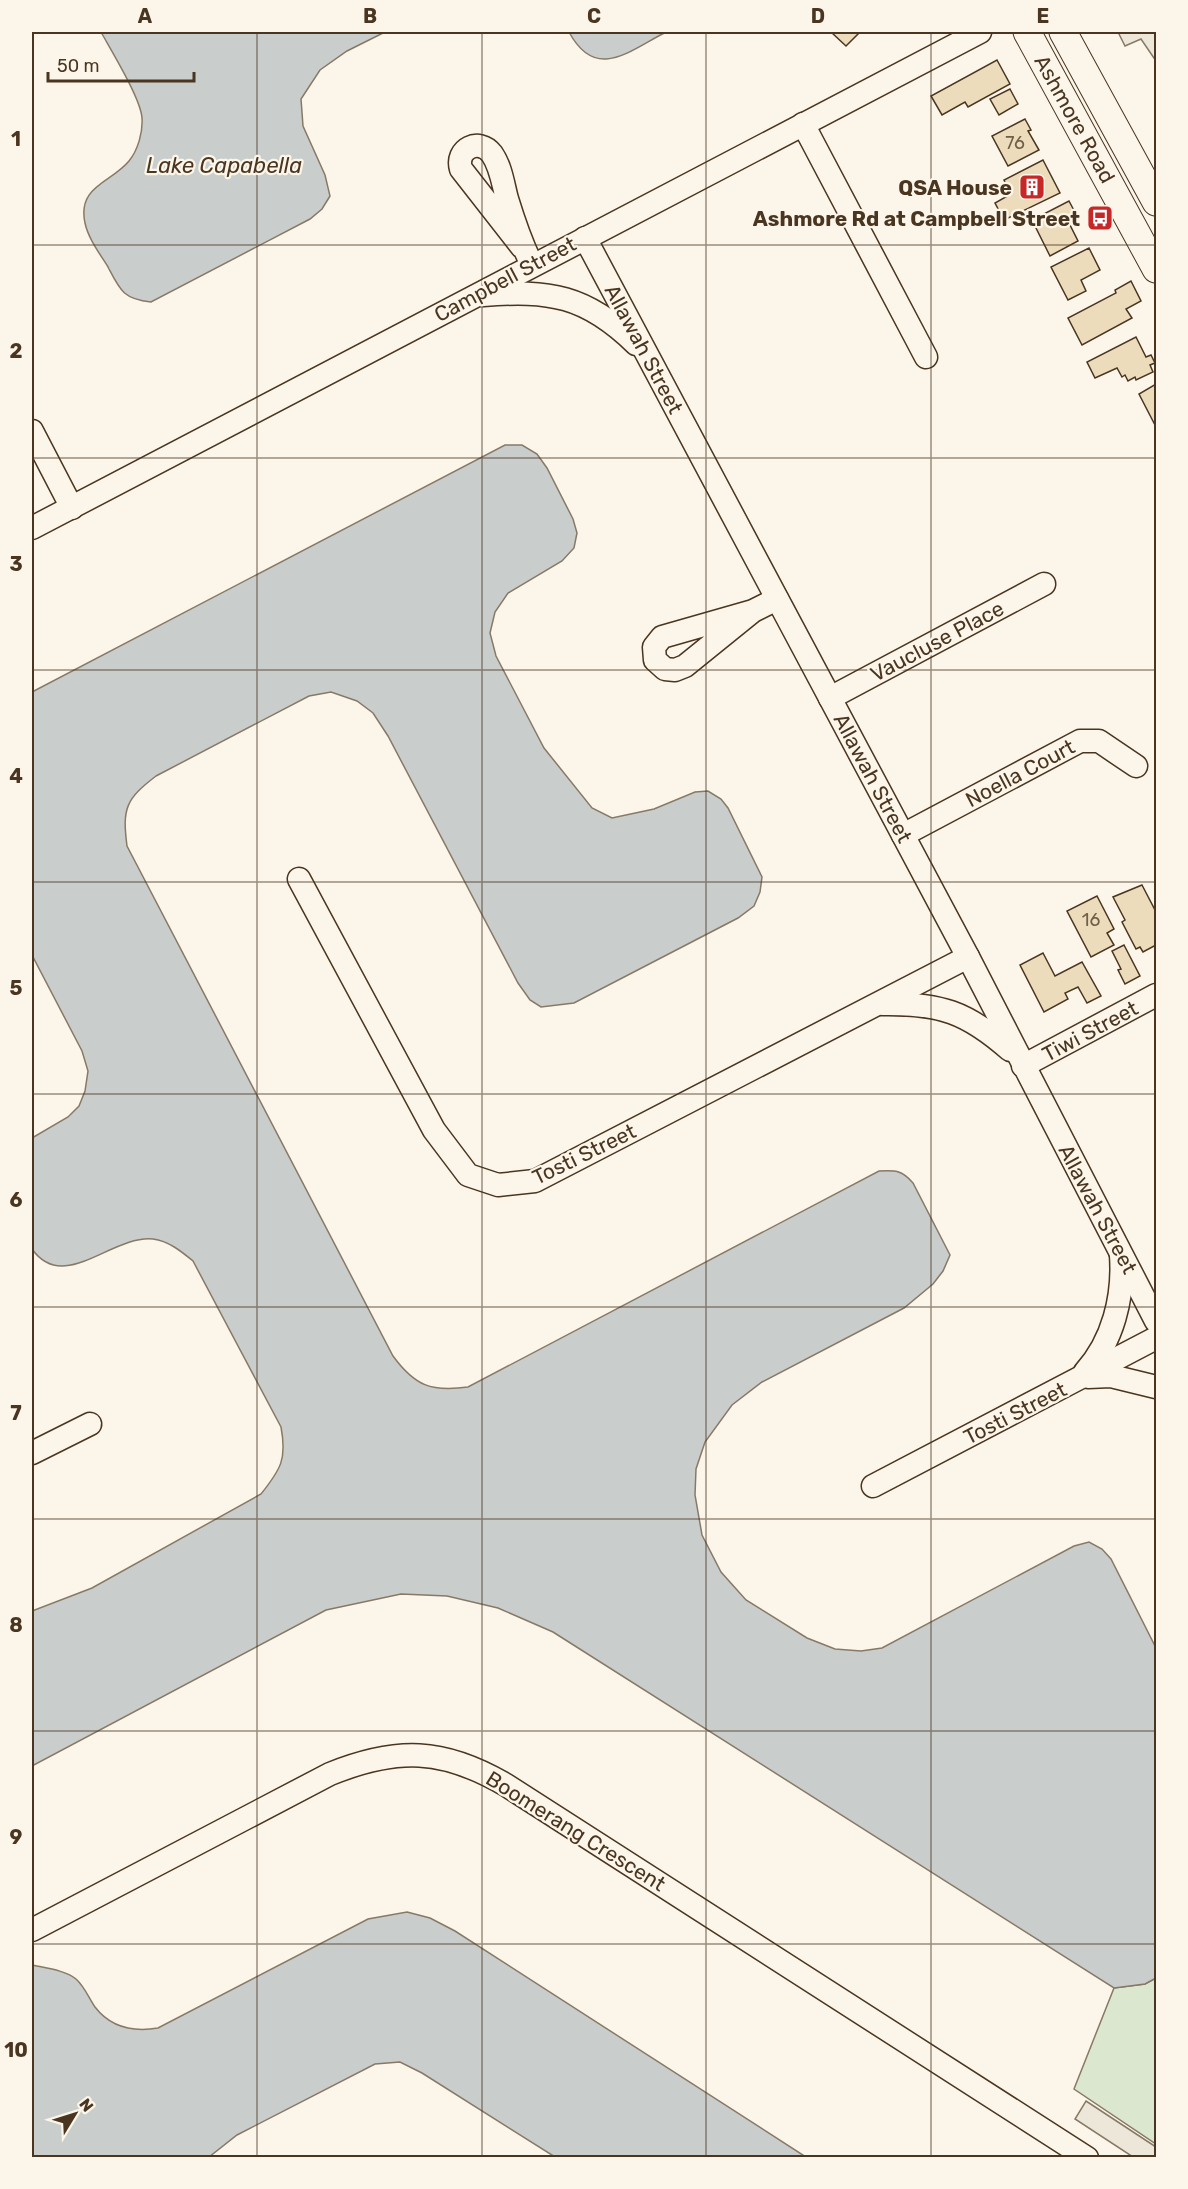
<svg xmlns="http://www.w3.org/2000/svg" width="1188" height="2189" viewBox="0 0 1188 2189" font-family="Rubik,sans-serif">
<rect width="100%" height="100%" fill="#fbf6e9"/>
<path fill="#dce7d0" stroke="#887966" stroke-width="1.5" d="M1156,1978V2144L1074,2089L1114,1988L1145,1984Z"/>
<g fill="#ede7d9" stroke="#887966" stroke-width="1.5">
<path d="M1118,32H1156V61L1141,39L1125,46Z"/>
<path d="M1086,2101L1156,2147V2157H1133L1075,2119Z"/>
</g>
<g fill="#c9cecd" stroke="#887966" stroke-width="1.5">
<path d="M101,32H385L347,51L320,70L301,99L303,126L325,175L330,196L322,209L310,219L151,302C123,299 120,290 108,267C100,254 88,238 85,223C77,186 111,183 129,161C138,150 143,132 142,118C141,99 111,50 101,32Z"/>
<path d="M569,32H666C629,51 596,82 569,32Z"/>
<path d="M505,445H522L537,454L547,468L573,519L577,533L574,548L562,561L508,593L495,612L490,633L496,656L544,748L592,808L612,818L654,809L695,792L708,791L721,799L728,808L762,877L760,892L754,906L738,918L574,1003L541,1007L530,1000L518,983L388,736L373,713L357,701L331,692L309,696L156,776C126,799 122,808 127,846L393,1356C415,1386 431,1392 468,1387L879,1171C895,1170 902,1170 913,1183L950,1255L943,1271L933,1284L904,1308L762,1382L732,1405L705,1442L696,1469L695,1495L702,1535L721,1572L746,1600L807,1638L835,1649L861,1651L882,1648L1074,1546L1089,1542L1102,1549L1111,1559L1156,1648V1978L1145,1984L1114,1988L553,1632L498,1608L447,1596L401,1594L326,1610L32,1766V1611L92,1588L261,1494C281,1469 287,1459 281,1427L193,1261C182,1252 169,1241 153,1239C111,1235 64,1294 32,1249V1138L68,1117L79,1106L85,1091L88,1071L82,1051L32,955V692Z"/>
<path d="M407,1912L430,1918L455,1931L806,2157H555L422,2073L400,2062L375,2064L237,2135L209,2157H32V1965C45,1968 65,1970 76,1979C84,1986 89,1998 95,2007C111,2028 134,2032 158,2028L368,1919Z"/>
</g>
<g fill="#ecdcbc" stroke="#4a3520" stroke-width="1.5">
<path d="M831,32H860L846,46Z"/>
<path d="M997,60L1010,84L968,107L965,102L942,115L931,96Z"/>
<path d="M1010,89L1018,104L999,115L990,99Z"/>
<path d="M1025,119L1031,130L1028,131L1039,150L1008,166L992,136Z"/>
<path d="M1043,160L1060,193L1004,220L995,203L1011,194L1004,180Z"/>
<path d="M1069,201L1078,218L1069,223L1078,241L1050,256L1032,220Z"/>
<path d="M1089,248L1100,270L1081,280L1086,291L1068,300L1051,267Z"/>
<path d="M1131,281L1141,301L1126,309L1132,318L1082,345L1068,318L1116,293L1115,290Z"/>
<path d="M1136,337L1146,357L1151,355L1155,363L1150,365L1153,372L1136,380L1135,377L1128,381L1125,375L1122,377L1117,368L1095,378L1087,362Z"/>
<path d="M1156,384V427L1139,394Z"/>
<path d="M1142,885L1156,912V945L1143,952L1140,947L1136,949L1122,922L1125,920L1113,897Z"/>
<path d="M1097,896L1114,929L1107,933L1114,945L1091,957L1067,911Z"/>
<path d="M1124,945L1140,976L1125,984L1118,970L1121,969L1112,951Z"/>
<path d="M1043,953L1055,976L1082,962L1101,996L1087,1003L1078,987L1065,993L1068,999L1044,1012L1020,965Z"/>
</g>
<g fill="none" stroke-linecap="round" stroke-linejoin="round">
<defs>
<g id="minor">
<path d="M803,124L926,357"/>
<path d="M585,238L968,957L1156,1321"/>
<path d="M522,247L461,169C455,149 479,137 492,154C501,167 503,184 507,199C514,222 521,243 532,265"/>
<path d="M483,295C549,290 586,295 636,344"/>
<path d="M32,431L72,508"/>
<path d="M32,528L980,32"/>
<path d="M753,611L685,666L675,670L665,669L655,660L654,647L662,637L753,611L777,599"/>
<path d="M830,698L1044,584"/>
<path d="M903,835L1080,741H1099L1136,766"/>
<path d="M299,879L434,1130L468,1175L498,1185L535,1181L968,957"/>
<path d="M882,1004C940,1003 967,1012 1010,1050"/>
<path d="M1023,1066L1156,995"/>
<path d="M1085,1372C1113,1341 1124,1297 1121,1255"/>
<path d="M1088,1377L1111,1376L1156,1387"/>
<path d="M32,1453L90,1424"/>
<path d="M873,1486L1156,1338"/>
<path d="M32,1930L330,1774C397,1747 443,1748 506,1785L1087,2158"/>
</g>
<g id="major">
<path d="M1027,32L1156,269"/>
<path d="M1063,32L1156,202"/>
</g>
</defs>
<use href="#minor" stroke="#4a3520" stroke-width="25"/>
<use href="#major" stroke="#4a3520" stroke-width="29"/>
<use href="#minor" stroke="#fbf6e9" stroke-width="22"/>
<use href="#major" stroke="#fbf6e9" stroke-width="27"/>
</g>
<path fill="none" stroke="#4a3520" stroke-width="1.5" stroke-opacity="0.55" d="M257,32V2158M482,32V2158M706,32V2158M931,32V2158M32,245H1156M32,458H1156M32,670H1156M32,882H1156M32,1094H1156M32,1307H1156M32,1519H1156M32,1731H1156M32,1944H1156"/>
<defs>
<symbol id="building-square" viewBox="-11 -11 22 22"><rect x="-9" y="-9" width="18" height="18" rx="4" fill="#c62828" stroke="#fbf6e9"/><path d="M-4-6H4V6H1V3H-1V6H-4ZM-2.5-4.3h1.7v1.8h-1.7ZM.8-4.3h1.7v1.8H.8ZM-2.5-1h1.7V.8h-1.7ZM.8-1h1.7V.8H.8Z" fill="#fff"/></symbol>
<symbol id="bus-square" viewBox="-11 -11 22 22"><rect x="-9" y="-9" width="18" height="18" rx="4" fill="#c62828" stroke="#fbf6e9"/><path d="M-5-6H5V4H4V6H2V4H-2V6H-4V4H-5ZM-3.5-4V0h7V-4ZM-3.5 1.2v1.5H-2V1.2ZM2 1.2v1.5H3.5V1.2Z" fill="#fff"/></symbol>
</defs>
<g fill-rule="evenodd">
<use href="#building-square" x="1017" y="172" width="30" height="30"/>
<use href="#bus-square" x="1085" y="203" width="30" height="30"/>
</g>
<g text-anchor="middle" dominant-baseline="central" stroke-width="4.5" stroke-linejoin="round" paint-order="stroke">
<g font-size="18" fill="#725f47">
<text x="1015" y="143">76</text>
<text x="1091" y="920">16</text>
</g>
<g font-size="21" fill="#4a3520" stroke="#fbf6e9">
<text transform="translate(1075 119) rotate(61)">Ashmore Road</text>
<text transform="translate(505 279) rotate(-28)">Campbell Street</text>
<text transform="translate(644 349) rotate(62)">Allawah Street</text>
<text transform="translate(937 641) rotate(-28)">Vaucluse Place</text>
<text transform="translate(1020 773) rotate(-28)">Noella Court</text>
<text transform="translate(873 778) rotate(62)">Allawah Street</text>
<text transform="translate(1090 1031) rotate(-28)">Tiwi Street</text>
<text transform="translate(584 1154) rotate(-26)">Tosti Street</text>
<text transform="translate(1098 1209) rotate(62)">Allawah Street</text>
<text transform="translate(1015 1413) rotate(-27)">Tosti Street</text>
<text transform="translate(576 1831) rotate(32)">Boomerang Crescent</text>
</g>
<g font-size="21" font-weight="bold" fill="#4a3520" stroke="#fbf6e9" text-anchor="end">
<text x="1012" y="187">QSA House</text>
<text x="1080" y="218">Ashmore Rd at Campbell Street</text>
</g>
<g font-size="22" font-style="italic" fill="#4a3520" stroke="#fbf6e9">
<text x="224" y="165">Lake Capabella</text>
</g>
</g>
<rect width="1188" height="2189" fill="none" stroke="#fbf6e9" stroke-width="66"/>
<g transform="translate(75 2114) rotate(52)" stroke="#fbf6e9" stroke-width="4.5" paint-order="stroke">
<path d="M0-4.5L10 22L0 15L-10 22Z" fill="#4a3520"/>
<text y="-9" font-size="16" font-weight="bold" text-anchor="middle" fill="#4a3520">N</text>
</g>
<path d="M48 72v9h146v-9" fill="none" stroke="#4a3520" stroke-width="3"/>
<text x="57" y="72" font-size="18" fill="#4a3520" stroke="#fbf6e9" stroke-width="4.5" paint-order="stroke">50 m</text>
<rect x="33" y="33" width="1122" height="2123" fill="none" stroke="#4a3520" stroke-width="2"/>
<g font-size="20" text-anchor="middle" font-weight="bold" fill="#4a3520">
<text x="145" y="23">A</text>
<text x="370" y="23">B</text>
<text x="594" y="23">C</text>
<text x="818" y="23">D</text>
<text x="1043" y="23">E</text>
<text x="16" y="146">1</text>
<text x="16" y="358">2</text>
<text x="16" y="571">3</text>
<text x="16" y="783">4</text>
<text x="16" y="995">5</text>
<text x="16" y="1207">6</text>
<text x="16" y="1420">7</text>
<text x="16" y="1632">8</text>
<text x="16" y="1844">9</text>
<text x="16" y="2057">10</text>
</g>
</svg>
